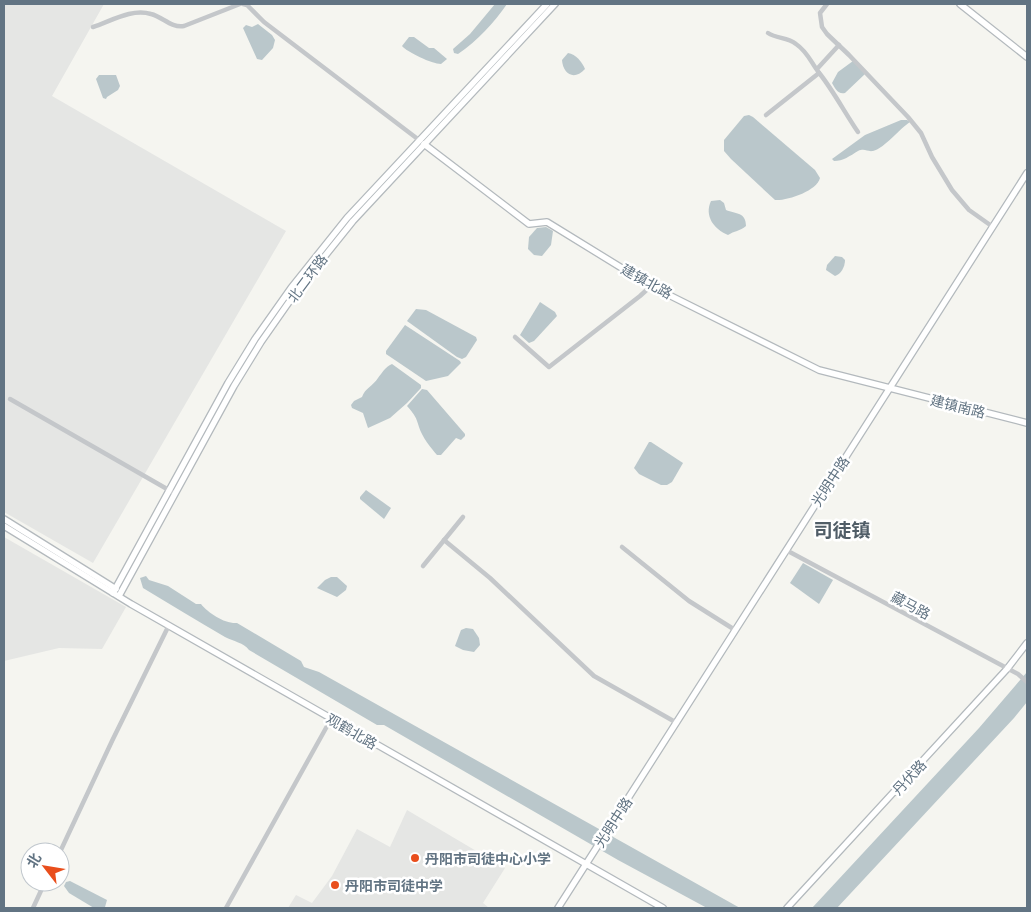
<svg xmlns="http://www.w3.org/2000/svg" width="1031" height="912" viewBox="0 0 1031 912" font-family="Manrope,'Noto Sans SC',sans-serif">
<rect width="100%" height="100%" fill="#f5f5f0"/>
<g fill="#e5e6e4">
<path d="M4,4H104L52,96L286,231L93,563L4,512Z"/>
<path d="M4,537L126,607L102,649L59,648L4,661Z"/>
<path d="M407,810L505,868L483,903L489,908H288L296,895L312,903L332,876L357,829L390,847Z"/>
</g>
<g fill="#bac7cb">
<path d="M495,4H507C494,23 477,41 458,54L454,53L453,49L470,34Z"/>
<path d="M258,24L272,35L275,40L273,48L262,60L257,59L243,28L246,25L252,27Z"/>
<path d="M409,37H414L429,48H434L447,59L441,64C432,64 407,52 402,46Z"/>
<path d="M568,53C576,54 582,62 585,69C574,81 563,74 562,60Z"/>
<path d="M853,61L865,74L845,93C838,95 835,88 832,83L838,72Z"/>
<path d="M99,75H116L120,86L118,90L107,97L106,99L103,98L96,79Z"/>
<path d="M749,115L753,117L815,170L820,178C817,191 787,201 775,200L731,159L724,151V140L744,116Z"/>
<path d="M901,120H907L910,122C899,129 885,148 873,151C867,152 865,148 858,151C850,156 843,161 834,161L832,159L865,135Z"/>
<path d="M720,200L724,203L726,210C736,214 746,212 746,226C740,231 734,231 728,235C714,229 704,216 711,201Z"/>
<path d="M546,227L553,231L551,245L542,256L534,255L528,249L529,237L537,228Z"/>
<path d="M835,256L842,257L845,260C845,267 841,274 835,276L826,270L827,265Z"/>
<path d="M540,302L555,312L557,316L534,341L529,343L520,335Z"/>
<path d="M416,309L426,310L476,337L477,340L466,357L462,359L457,357L407,321Z"/>
<path d="M405,325L460,361L461,363L448,376L426,381L386,354V351Z"/>
<path d="M392,364L421,385V388L407,403L390,418L368,428L363,413L352,408L351,405L354,401L362,397C365,388 373,386 378,378C382,373 385,367 392,364Z"/>
<path d="M422,389L427,390L465,434V436L461,440L456,438L441,455H437C431,448 422,437 419,427C416,417 415,415 407,406Z"/>
<path d="M649,442H651L683,463L672,482L667,485H661L639,474L634,468Z"/>
<path d="M366,490L391,508L384,519L360,499V497Z"/>
<path d="M803,563L833,580L819,604L790,583Z"/>
<path d="M146,576L149,580L168,586L196,604H201C208,613 225,624 237,623L301,661L304,667L319,672L740,908H707L618,860L384,725H377L249,650C244,643 233,641 225,637C197,621 170,604 143,588L140,578Z"/>
<path d="M331,577H337L347,586L346,590L337,597L317,588L325,580Z"/>
<path d="M466,628L473,629L479,638L480,645L474,652L463,650L455,646L461,630Z"/>
<path d="M1027,672V702L1014,718L837,908H812L979,728Z"/>
<path d="M70,881L107,900L105,907L94,908L69,893L64,886L66,882Z"/>
</g>
<g fill="none" stroke-linecap="round" stroke-linejoin="round">
<defs>
<g id="secondary">
<path d="M960,4L1027,57"/>
<path d="M424,144L529,224L547,222L651,286L819,370L1027,423"/>
<path d="M4,519L116,589"/>
<path d="M4,526L131,604L663,908"/>
<path d="M113,593L228,383L255,339L291,288L347,218L547,4"/>
<path d="M119,596L234,386L261,342L296,292L353,221L555,4"/>
<path d="M558,908L1027,173"/>
<path d="M787,908L1007,669L1027,643"/>
</g>
</defs>
<use href="#secondary" stroke="#b3b9bd" stroke-width="8"/>
<g stroke="#c4c7ca" stroke-width="4.5">
<path d="M243,4L247,5L264,22L419,140"/>
<path d="M827,4L820,13L822,27L827,34L849,55L908,117L921,133L932,157L952,190L969,210L993,227"/>
<path d="M93,27C111,21 132,8 151,14C163,17 171,28 184,26L240,4"/>
<path d="M768,33C777,39 787,37 796,44C808,52 811,63 820,74C834,92 845,113 858,132"/>
<path d="M817,69L839,45"/>
<path d="M766,115L819,73"/>
<path d="M515,337L549,367L640,296L651,286"/>
<path d="M10,399L174,493"/>
<path d="M444,540L490,578L594,676L677,723"/>
<path d="M622,547L689,601L735,630"/>
<path d="M786,550L1018,674L1027,682"/>
<path d="M423,566L463,517"/>
<path d="M60,852L112,741L169,625"/>
<path d="M33,908L45,882"/>
<path d="M226,908L331,719"/>
</g>
<use href="#secondary" stroke="#fff" stroke-width="5.5"/>
</g>
<g fill="#e94e1c" stroke="#fff" stroke-width="2">
<circle cx="415" cy="858" r="5"/>
<circle cx="335" cy="885" r="5"/>
</g>
<g text-anchor="middle" dominant-baseline="central" stroke-width="5" stroke-linejoin="round" paint-order="stroke">
<g font-size="14" fill="#627483" stroke="#fff">
<text transform="translate(307 278) rotate(-53)">北二环路</text>
<text transform="translate(647 281) rotate(29)">建镇北路</text>
<text transform="translate(958 406) rotate(14)">建镇南路</text>
<text transform="translate(830 481) rotate(-57)">光明中路</text>
<text transform="translate(911 605) rotate(28)">藏马路</text>
<text transform="translate(352 731) rotate(30)">观鹤北路</text>
<text transform="translate(909 777) rotate(-47)">丹伏路</text>
<text transform="translate(613 822) rotate(-57)">光明中路</text>
</g>
<g font-size="14" font-weight="bold" fill="#627483" stroke="#fff" text-anchor="start">
<text x="425" y="858">丹阳市司徒中心小学</text>
<text x="345" y="885">丹阳市司徒中学</text>
</g>
<g font-size="19" font-weight="bold" fill="#505d67" stroke="#fff">
<text x="842" y="530">司徒镇</text>
</g>
</g>
<rect width="1031" height="912" fill="none" stroke="#627483" stroke-width="10"/>
<g transform="translate(45 867) rotate(301)"><circle r="24" fill="#ffffff" stroke="#c0c7cd"/>
<path d="M0-4L9 19L0 12L-9 19Z" fill="#e94e1c"/>
<text y="-8" font-size="14" font-weight="bold" text-anchor="middle" fill="#627483">北</text>
</g>
</svg>
